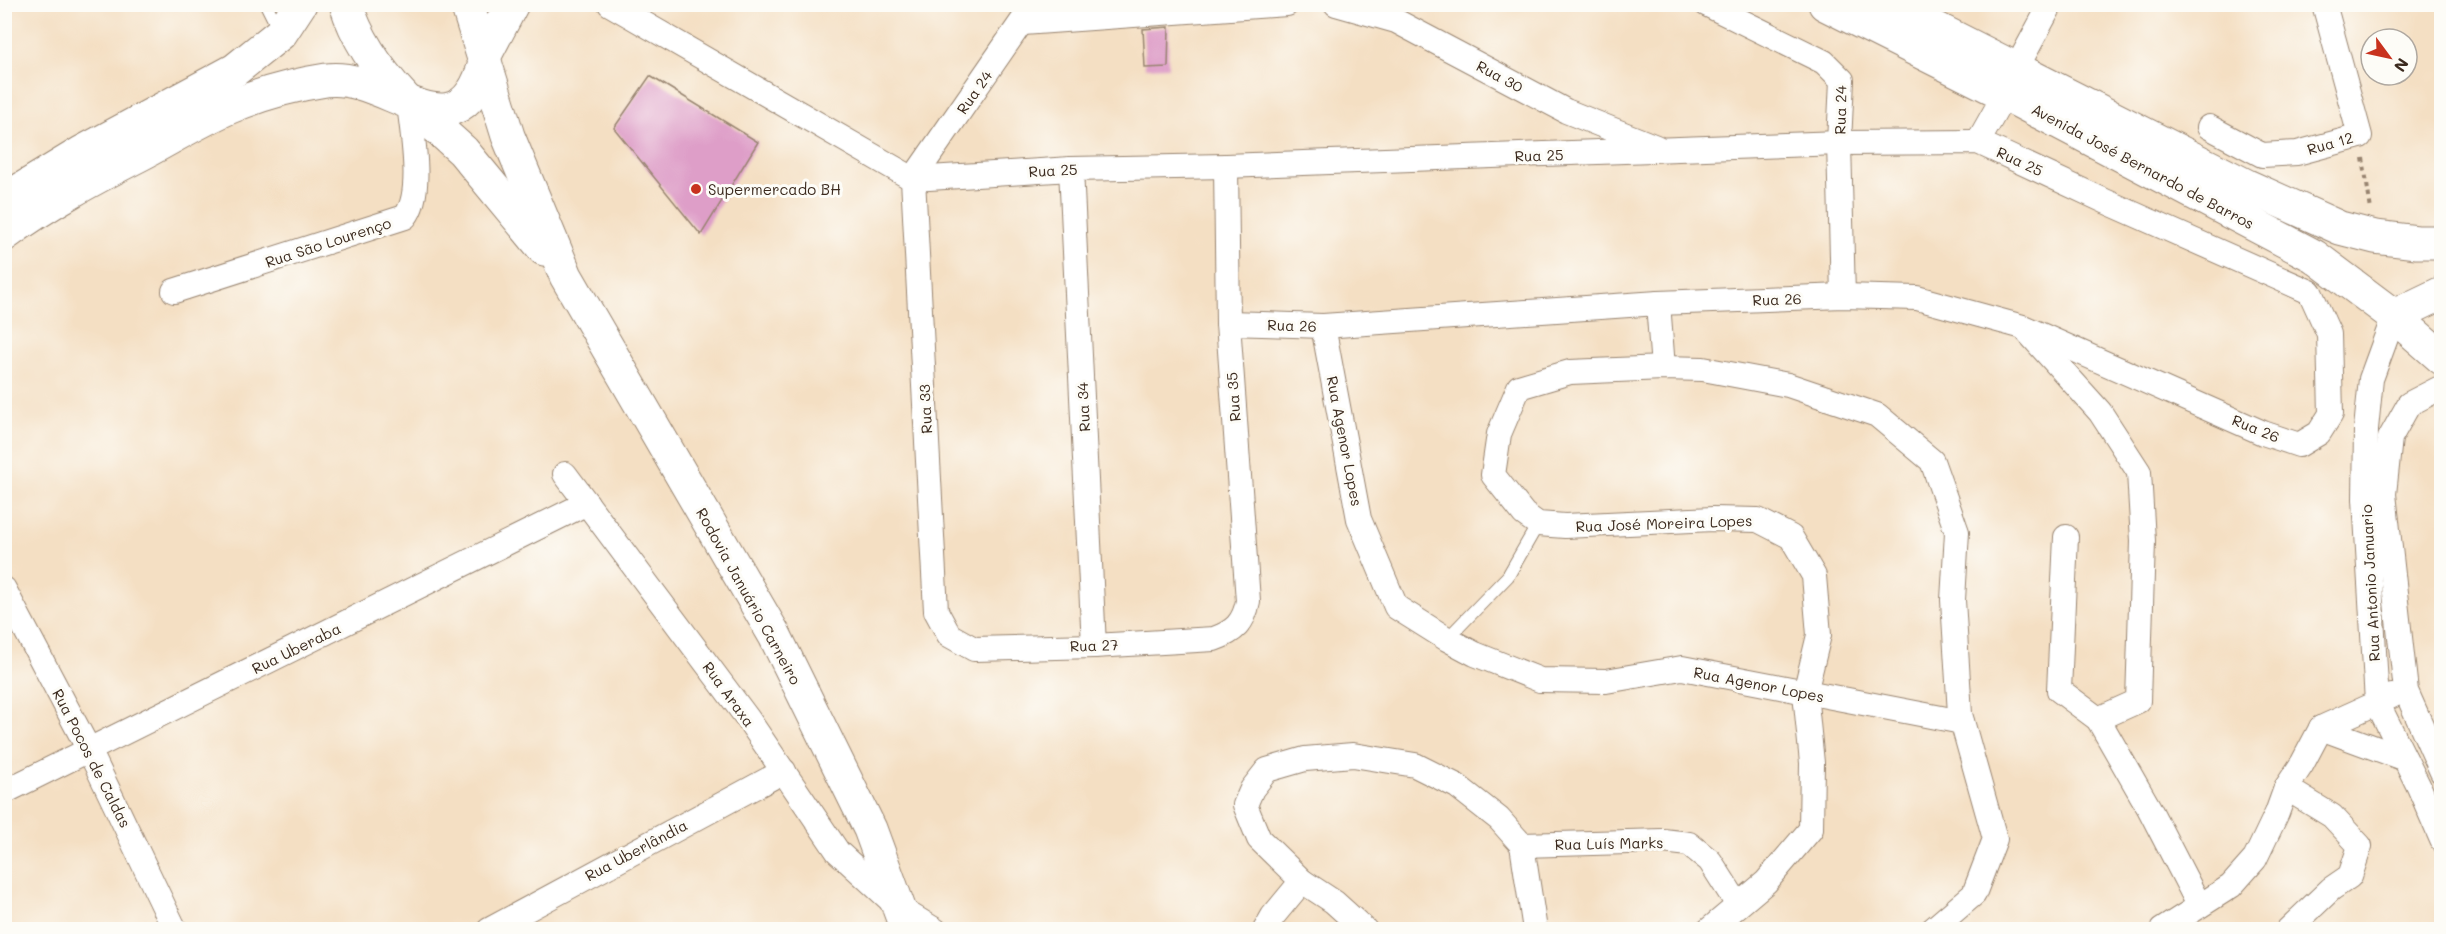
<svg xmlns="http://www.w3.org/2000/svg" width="2446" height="934" viewBox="0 0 2446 934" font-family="Mali,sans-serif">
<rect width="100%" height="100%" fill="#fdfcf7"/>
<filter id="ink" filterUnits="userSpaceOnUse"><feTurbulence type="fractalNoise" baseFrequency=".0167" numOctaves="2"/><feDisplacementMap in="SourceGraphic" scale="12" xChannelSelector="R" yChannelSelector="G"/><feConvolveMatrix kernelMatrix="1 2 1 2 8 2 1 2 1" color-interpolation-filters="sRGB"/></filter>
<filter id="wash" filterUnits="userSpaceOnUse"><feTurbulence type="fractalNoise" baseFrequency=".008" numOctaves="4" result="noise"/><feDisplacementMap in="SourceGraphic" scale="24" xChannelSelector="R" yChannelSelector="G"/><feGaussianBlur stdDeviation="1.35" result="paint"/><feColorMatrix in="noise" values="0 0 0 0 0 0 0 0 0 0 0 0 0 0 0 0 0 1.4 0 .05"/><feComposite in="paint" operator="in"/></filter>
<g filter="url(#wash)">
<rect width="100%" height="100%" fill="#f4dfc3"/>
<g id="blocks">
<g fill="#de9ec8">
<path d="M1169,27L1168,67L1145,68L1143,29Z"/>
<path d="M650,76L758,142L701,235L614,128Z"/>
</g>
</g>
</g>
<g filter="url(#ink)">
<use href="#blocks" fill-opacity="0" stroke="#988470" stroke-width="1.5"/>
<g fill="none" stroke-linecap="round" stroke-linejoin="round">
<defs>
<g id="lane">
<path d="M266,4L279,30"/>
<path d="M1447,639L1508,576L1538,524"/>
</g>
<g id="street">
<path d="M610,4L913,179L1071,169L1226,166L1839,143L1978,142L2107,202L2310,292L2329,334L2331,414L2319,433L2299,445L2263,433L2023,327L1917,298L1843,296L1658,303L1323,326L1228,323"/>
<path d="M1034,4L913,179L936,611L949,635L974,649L1094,646L1214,639C1234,632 1244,623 1248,601L1228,323L1226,166"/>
<path d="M1336,4L1396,21L1566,111L1656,147"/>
<path d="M1706,4L1824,62L1842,80L1839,143L1843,296"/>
<path d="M1023,23L1287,4"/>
<path d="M2016,69L2051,4"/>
<path d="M2209,127L2262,155L2297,153L2360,136L2324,4"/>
<path d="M1978,142L2005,94"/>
<path d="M1071,169L1094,646"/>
<path d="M174,291L405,217C424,194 412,134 409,103"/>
<path d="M1658,303L1663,368"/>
<path d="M2394,316L2371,379L2366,429L2365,499L2377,702L2419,787L2442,840"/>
<path d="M1323,326L1359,519L1396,607L1447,639L1475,654L1540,680L1606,681L1682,668L1962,722"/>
<path d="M2027,331L2100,412L2139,472L2143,541L2138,701L2098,719"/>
<path d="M2442,390L2438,389L2409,404L2390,438L2384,494L2406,691L2442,772"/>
<path d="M565,474L748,719L838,852L899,908L935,930"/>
<path d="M2066,537L2059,690L2098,719L2149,808L2199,905"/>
<path d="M4,589L89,750L175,930"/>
<path d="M2321,728L2392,696"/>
<path d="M2321,728L2405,759"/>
<path d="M2286,788L2332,816L2360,846L2350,876L2331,889L2288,930"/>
<path d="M4,792L587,503"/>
<path d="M1522,845L1663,841L1689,844L1710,861L1738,905"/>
<path d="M489,930L784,771"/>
<path d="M1265,930L1273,916L1302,881"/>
<path d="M1365,930L1334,902L1302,881L1259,839L1245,805L1252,789L1267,770L1305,759L1353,755L1415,765L1457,786L1499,819L1522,845L1535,930"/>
<path d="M1709,930L1766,882L1811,829L1812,763L1805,693L1819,635L1814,576L1791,537L1758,520L1713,519L1565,526L1538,524L1524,514L1493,475L1499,434L1519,387L1570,372L1663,368L1703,369L1788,385L1877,415L1932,461L1957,532L1953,600L1960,714L1995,839L1974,894L1932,930"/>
<path d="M2162,930L2231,886L2255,859L2277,813L2286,788L2302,764L2321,728"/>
</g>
<g id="secondary">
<path d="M346,4C357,40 379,71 404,98"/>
<path d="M467,4L508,136L566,276L775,636L870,829L907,930"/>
<path d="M1825,4L2005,94L2314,256L2394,316L2442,358"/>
<path d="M1888,4L2247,186L2340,228L2375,237L2417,242H2442"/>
<path d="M484,57L512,4"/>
<path d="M413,106L463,151L544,249"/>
<path d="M4,200L81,153L235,70L281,33L300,4"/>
<path d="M4,235C47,203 94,178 141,154C171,138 200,120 230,107C261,94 293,85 326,80C387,71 457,163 485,63"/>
<path d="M2394,316L2442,293"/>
</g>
</defs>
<use href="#lane" stroke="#988470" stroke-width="14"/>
<use href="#street" stroke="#988470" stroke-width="26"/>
<use href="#secondary" stroke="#988470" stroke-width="35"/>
<path stroke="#988470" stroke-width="4" stroke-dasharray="4.5 4.5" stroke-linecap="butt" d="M2363,158L2371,210"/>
<use href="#lane" stroke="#fff" stroke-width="12"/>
<use href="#street" stroke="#fff" stroke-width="24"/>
<use href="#secondary" stroke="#fff" stroke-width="33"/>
</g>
</g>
<circle fill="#c8321e" stroke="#fdfcf7" stroke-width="2" cx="696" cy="189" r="6"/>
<g text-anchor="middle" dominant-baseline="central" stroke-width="6" stroke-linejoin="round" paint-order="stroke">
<g font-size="15" fill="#3b2a1e" stroke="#fdfcf7">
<text transform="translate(1500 76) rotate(28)">Rua 30</text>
<text transform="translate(974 92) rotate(-55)">Rua 24</text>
<text transform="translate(1840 110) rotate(-89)">Rua 24</text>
<text transform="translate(2330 143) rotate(-16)">Rua 12</text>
<text transform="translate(1539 155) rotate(-2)">Rua 25</text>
<text transform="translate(2020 161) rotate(25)">Rua 25</text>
<text transform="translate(2143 166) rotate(28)">Avenida José Bernardo de Barros</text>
<text transform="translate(1053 170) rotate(-3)">Rua 25</text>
<text transform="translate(328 242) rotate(-18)">Rua São Lourenço</text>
<text transform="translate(1777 299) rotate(-2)">Rua 26</text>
<text transform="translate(1292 325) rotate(2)">Rua 26</text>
<text transform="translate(1233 397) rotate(-94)">Rua 35</text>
<text transform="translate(1083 407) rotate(-93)">Rua 34</text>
<text transform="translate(925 409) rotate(-93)">Rua 33</text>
<text transform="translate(2256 428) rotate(22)">Rua 26</text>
<text transform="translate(1345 441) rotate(79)">Rua Agenor Lopes</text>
<text transform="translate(1664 523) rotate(-2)">Rua José Moreira Lopes</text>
<text transform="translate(2370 583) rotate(-93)">Rua Antonio Januario</text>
<text transform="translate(749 596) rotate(61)">Rodovia Januário Carneiro</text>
<text transform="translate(1094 645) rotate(-2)">Rua 27</text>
<text transform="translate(296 648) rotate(-26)">Rua Uberaba</text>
<text transform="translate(1759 684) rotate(11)">Rua Agenor Lopes</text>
<text transform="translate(729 694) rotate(54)">Rua Araxa</text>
<text transform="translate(92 758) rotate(63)">Rua Pocos de Caldas</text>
<text transform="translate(1609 843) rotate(-1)">Rua Luís Marks</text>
<text transform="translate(636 850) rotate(-28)">Rua Uberlândia</text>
</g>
<g font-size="15" fill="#3b2a1e" stroke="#fdfcf7" text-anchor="start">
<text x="708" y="189">Supermercado BH</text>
</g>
</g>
<rect width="2446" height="934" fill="none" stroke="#fdfcf7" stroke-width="24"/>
<g transform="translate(2389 57) rotate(123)"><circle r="28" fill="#fdfcf7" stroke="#afa8a0" stroke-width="1.5"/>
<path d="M0-4.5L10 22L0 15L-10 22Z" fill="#c8321e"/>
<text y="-9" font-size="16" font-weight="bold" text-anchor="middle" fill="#3b2a1e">N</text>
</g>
</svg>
